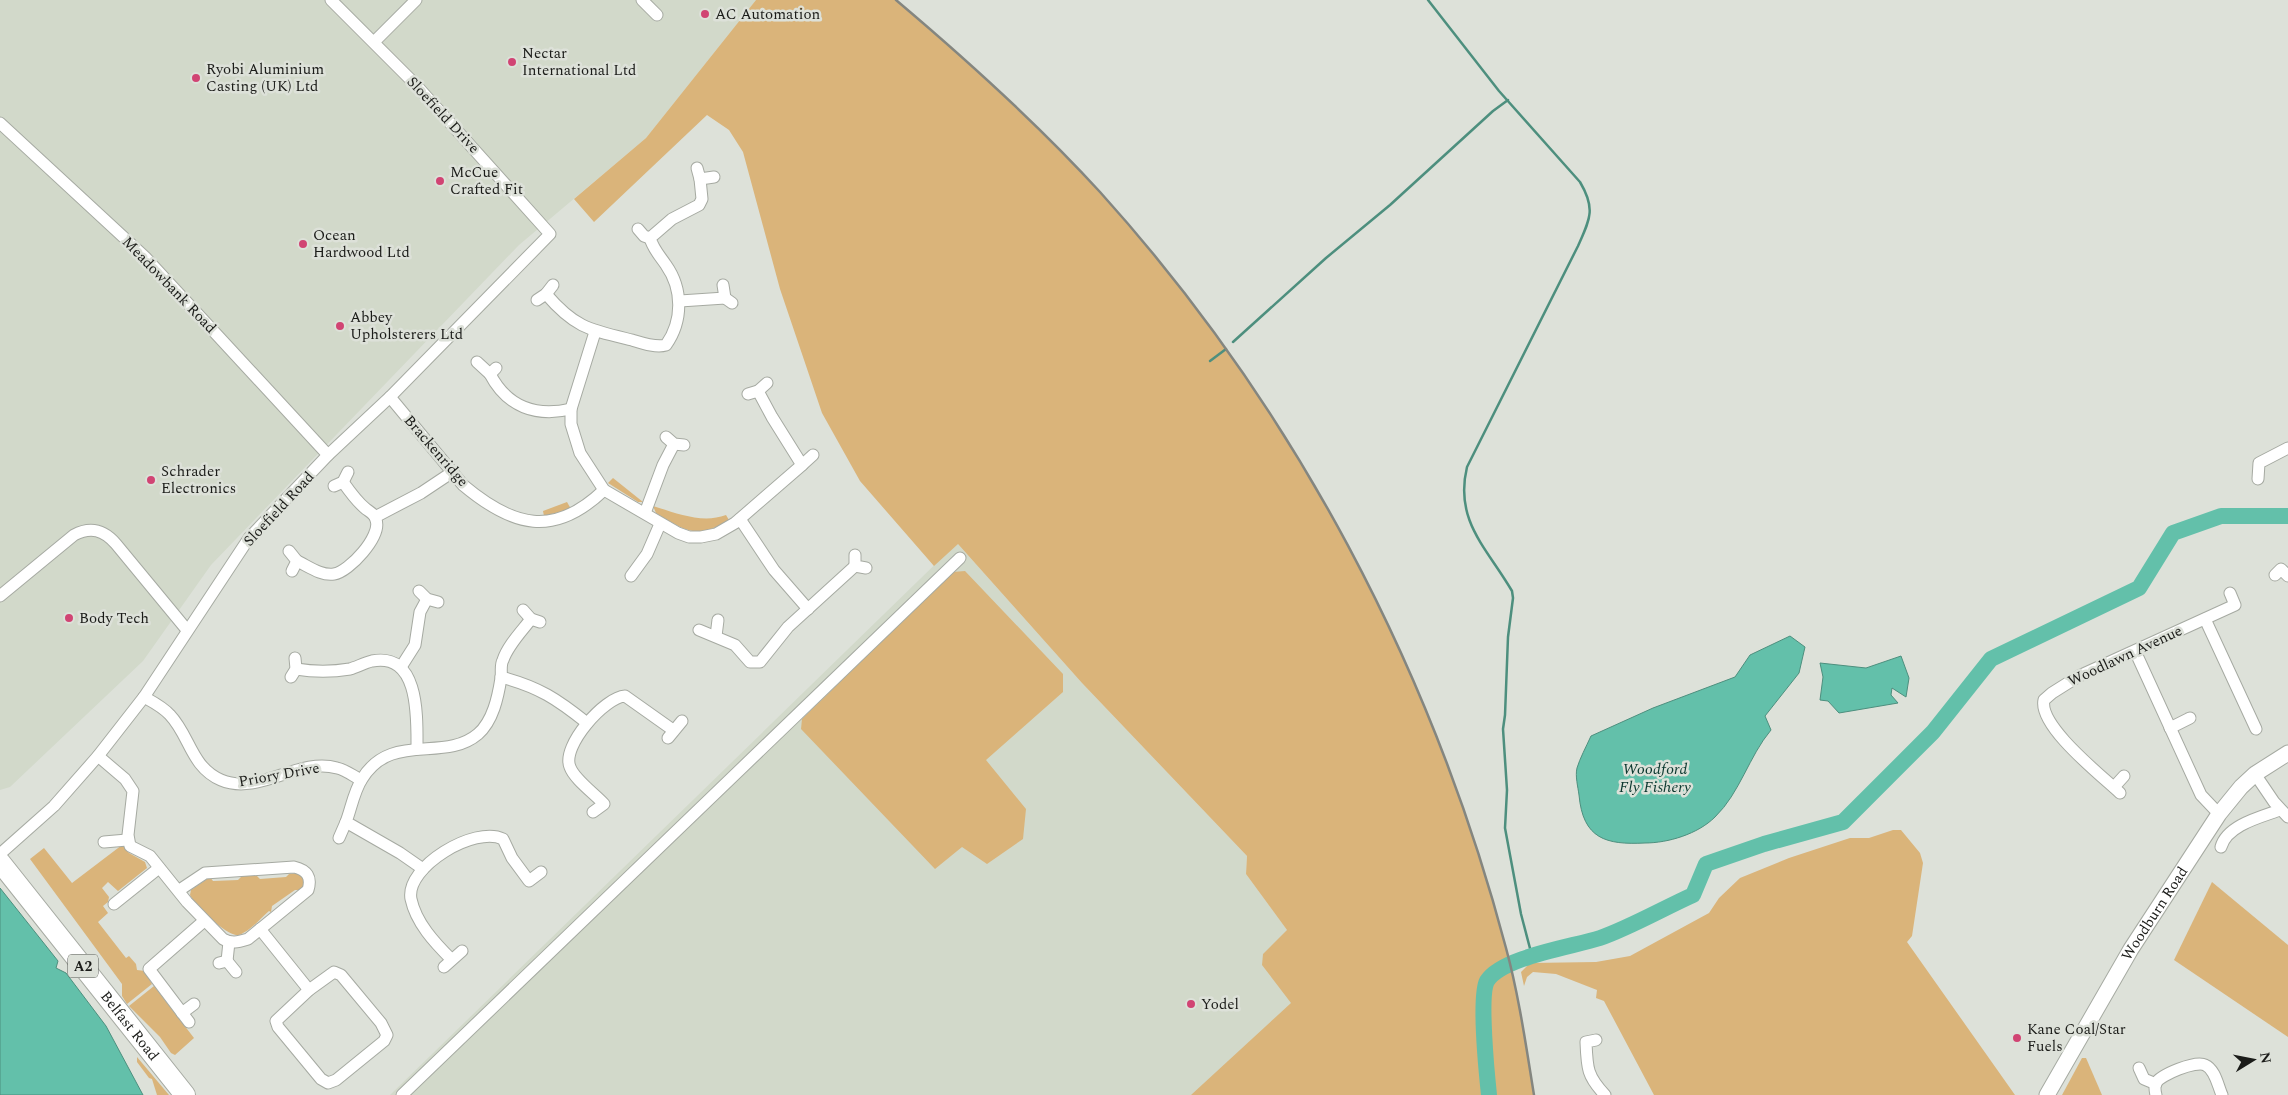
<svg xmlns="http://www.w3.org/2000/svg" width="2288" height="1095" viewBox="0 0 2288 1095" font-family="Spectral,serif">
<rect width="100%" height="100%" fill="#dde1d9"/>
<g fill="#d2d9ca">
<path d="M0,0H756L646,138L519,245L211,565L143,661L10,787L0,790Z"/>
<path d="M957,543L1082,683L1247,856L1246,874L1367,1039L1323,1095H390Z"/>
</g>
<g fill="#dab47a">
<path d="M756,0H896C967,60 1037,123 1100,192C1294,407 1432,668 1506,948C1519,996 1526,1046 1534,1095H1191L1291,1003L1262,965L1263,954L1287,930L1246,874L1247,856L1082,683L958,544L934,566L860,481L822,413L780,289L743,152L729,130L707,115L594,222L574,199L646,138Z"/>
<path d="M613,478L643,502H638L608,483Z"/>
<path d="M567,502L571,509L544,516L543,511Z"/>
<path d="M653,506C676,513 702,524 726,515L729,520C696,540 686,531 656,513Z"/>
<path d="M965,571L1063,674V692L986,760L1026,809L1023,839L987,864L962,847L935,869L801,729L802,719L953,572Z"/>
<path d="M1893,830H1901L1920,853L1923,863L1912,936L1907,942L2015,1095H1654L1604,1001L1596,998L1597,990L1556,974L1533,972L1527,977L1524,986L1521,972L1530,963L1596,962L1630,956L1709,913L1719,898L1740,878L1789,858L1850,838H1869Z"/>
<path d="M122,845L129,853L145,862L147,868L118,891L108,882L102,888L109,897L108,902L103,906L108,913L98,922L126,958L129,956L136,964L137,970L145,971L152,984L127,1004L122,996V984L30,859L44,848L72,883Z"/>
<path d="M298,873L303,876L305,885L300,890H295L272,906L271,912L269,911C261,918 249,932 239,935C228,938 195,905 190,895L191,890L210,877L213,881L238,880L242,876H257L260,879L286,877L289,874Z"/>
<path d="M2212,882L2288,945V1037L2174,960Z"/>
<path d="M154,986L194,1038L175,1055L171,1053L160,1037L129,1006Z"/>
<path d="M137,1057L169,1095H157L152,1079L149,1078L137,1062Z"/>
<path d="M2082,1058H2086L2102,1095H2062Z"/>
</g>
<g fill="#63c0aa" stroke="#4d8f7e">
<path d="M1790,636L1805,647L1799,673L1765,716L1771,730C1749,756 1740,793 1715,817C1698,834 1668,843 1645,843C1606,845 1583,839 1579,795C1578,787 1575,776 1577,768C1580,758 1586,747 1591,736L1653,708L1735,677L1750,655Z"/>
<path d="M1901,656L1909,678L1906,697L1892,688L1891,695L1898,703L1839,713L1828,701L1820,700L1823,677L1820,663L1866,668Z"/>
<path d="M0,888L58,961L56,968L66,973L106,1026L143,1095H0Z"/>
</g>
<g fill="none" stroke-linecap="round" stroke-linejoin="round">
<g stroke="#4d8f7e" stroke-width="2.5">
<path d="M1428,0L1499,91L1580,182C1596,209 1590,219 1578,246L1467,467C1454,521 1487,548 1512,591L1513,598L1508,637L1505,715L1503,729L1507,790L1505,828L1521,914L1532,956"/>
<path d="M1233,342L1326,258L1390,205L1493,111L1508,100"/>
<path d="M1210,361L1226,349"/>
</g>
<path stroke="#63c0aa" stroke-width="16" d="M1489,1095C1487,1076 1479,996 1487,981C1502,957 1572,947 1600,938C1629,928 1664,908 1693,895L1706,864L1764,844L1843,822L1933,732L1991,659L2139,588L2173,533L2221,516H2288"/>
<defs>
<g id="street">
<path d="M642,0L657,15"/>
<path d="M374,42L416,0"/>
<path d="M0,123L145,257L328,455"/>
<path d="M697,168L700,179L714,177"/>
<path d="M638,229L644,236L650,238"/>
<path d="M723,285L725,298L732,303"/>
<path d="M546,294C575,328 590,330 632,340C642,343 656,348 666,345C683,321 683,289 666,265C660,256 653,249 650,238L672,219L699,205L702,199L700,179"/>
<path d="M537,300L546,294L553,285"/>
<path d="M680,301L725,298"/>
<path d="M595,332L571,409V424L580,453L604,490L678,533L689,537H701L716,534L735,523L802,465L772,417L758,391"/>
<path d="M477,362L490,374L496,368"/>
<path d="M490,374C507,407 536,417 571,409"/>
<path d="M748,394L758,391L767,383"/>
<path d="M390,397L463,485C513,527 554,538 604,490"/>
<path d="M666,437L674,444L684,445"/>
<path d="M802,465L813,455"/>
<path d="M2258,479L2259,463L2288,448"/>
<path d="M334,486L343,482L348,472"/>
<path d="M645,513L663,465L674,444"/>
<path d="M375,517L421,493L451,473"/>
<path d="M740,519L774,570L808,609"/>
<path d="M289,551L297,561L292,571"/>
<path d="M855,555V566L866,568"/>
<path d="M297,561C308,566 321,576 334,574C349,572 382,536 376,520C375,514 370,512 366,509C357,502 350,492 343,482"/>
<path d="M2275,575L2281,569L2288,576"/>
<path d="M631,576L647,554L660,524"/>
<path d="M419,591L427,599L438,602"/>
<path d="M0,596L74,535C91,526 104,530 116,544L187,630"/>
<path d="M523,610L531,619L540,622"/>
<path d="M2205,619L2256,729"/>
<path d="M699,630L735,645L750,662H760L788,627L855,566"/>
<path d="M716,636L718,620"/>
<path d="M2135,651L2201,795L2219,814"/>
<path d="M401,667L415,645L420,612L427,599"/>
<path d="M296,669C314,672 332,672 350,669C357,667 364,663 372,661C420,652 417,718 417,749"/>
<path d="M291,677L296,669L295,658"/>
<path d="M501,677C539,687 557,699 587,723"/>
<path d="M144,697C153,702 163,707 170,715C190,736 191,767 221,780C259,796 298,757 337,768C346,770 353,776 361,780"/>
<path d="M2170,728L2190,718"/>
<path d="M668,738L682,721"/>
<path d="M98,756L125,779L133,791L128,835L130,846L150,856L187,902L223,939C232,944 238,942 248,939L308,890C312,877 307,870 294,867L205,873L178,891"/>
<path d="M2255,774L2274,802L2288,817"/>
<path d="M2114,787L2124,776"/>
<path d="M2120,793C2102,776 2038,726 2044,700L2052,693L2079,676L2235,605L2230,593"/>
<path d="M593,812L604,804C595,794 574,779 570,767C561,746 605,697 625,696L673,730"/>
<path d="M339,838L346,822"/>
<path d="M104,842L127,840"/>
<path d="M2221,847C2227,825 2261,817 2280,810"/>
<path d="M0,854L54,806L98,756L144,697L249,538L328,455L390,397L550,234L416,85L331,0"/>
<path d="M423,869L400,853L346,822C351,809 354,791 362,779C391,731 444,763 478,734C493,721 498,697 501,678C502,672 500,665 503,660C508,645 522,631 531,619"/>
<path d="M114,904L159,868"/>
<path d="M260,929L309,990"/>
<path d="M451,959C435,943 416,923 411,899C405,867 475,825 503,839L512,858L529,881L541,872"/>
<path d="M227,961L236,972"/>
<path d="M219,963L227,961L229,942"/>
<path d="M444,967L462,951"/>
<path d="M334,972L341,975L381,1023L387,1035L384,1041L336,1080L328,1083L321,1079L278,1027L276,1021L309,990Z"/>
<path d="M182,1013L194,1004"/>
<path d="M189,1022L149,969L204,921"/>
<path d="M1596,1040L1586,1042C1587,1068 1587,1076 1605,1095"/>
<path d="M2139,1068L2144,1079L2156,1084"/>
<path d="M402,1095L960,558"/>
<path d="M2156,1095C2155,1091 2154,1087 2156,1083C2160,1075 2196,1060 2205,1065C2215,1069 2218,1086 2222,1095"/>
</g>
<g id="secondary">
<path id="s1" d="M2047,1095L2131,949L2219,814L2241,787L2255,774L2288,753"/>
</g>
<g id="highway">
<path id="s2" d="M0,862L185,1095"/>
</g>
</defs>
<use href="#street" stroke="#a6aaa2" stroke-width="13"/>
<use href="#secondary" stroke="#a6aaa2" stroke-width="17"/>
<use href="#highway" stroke="#a6aaa2" stroke-width="22"/>
<use href="#street" stroke="#fff" stroke-width="11"/>
<use href="#secondary" stroke="#fff" stroke-width="15"/>
<use href="#highway" stroke="#fff" stroke-width="20"/>
<path stroke="#848680" stroke-width="2.5" d="M896,0C967,60 1037,123 1100,192C1294,407 1432,668 1506,948C1519,996 1526,1046 1534,1095"/>
</g>
<g fill="#d14473" stroke="#dde1d9" stroke-width="2">
<circle cx="705" cy="14" r="5"/>
<circle cx="512" cy="62" r="5"/>
<circle cx="196" cy="78" r="5"/>
<circle cx="440" cy="181" r="5"/>
<circle cx="303" cy="244" r="5"/>
<circle cx="340" cy="326" r="5"/>
<circle cx="151" cy="480" r="5"/>
<circle cx="69" cy="618" r="5"/>
<circle cx="1191" cy="1004" r="5"/>
<circle cx="2017" cy="1038" r="5"/>
</g>
<g text-anchor="middle" dominant-baseline="central" stroke-width="5" stroke-linejoin="round" paint-order="stroke">
<rect fill="#dde1d9" stroke="#555753" stroke-width="1" x="68" y="954.5" width="30" height="23" rx="4"/>
<g font-size="14" font-weight="bold" fill="#1b1c19">
<text x="83" y="966">A2</text>
</g>
<g font-size="15" fill="#1b1c19" stroke="#dde1d9" text-anchor="start">
<text x="715" y="14">AC Automation</text>
<text x="522" y="53">Nectar<tspan x="522" dy="17">International Ltd</tspan></text>
<text x="206" y="69">Ryobi Aluminium<tspan x="206" dy="17">Casting (UK) Ltd</tspan></text>
<text x="450" y="172">McCue<tspan x="450" dy="17">Crafted Fit</tspan></text>
<text x="313" y="235">Ocean<tspan x="313" dy="17">Hardwood Ltd</tspan></text>
<text x="350" y="317">Abbey<tspan x="350" dy="17">Upholsterers Ltd</tspan></text>
<text x="161" y="471">Schrader<tspan x="161" dy="17">Electronics</tspan></text>
<text x="79" y="618">Body Tech</text>
<text x="1201" y="1004">Yodel</text>
<text x="2027" y="1029">Kane Coal/Star<tspan x="2027" dy="17">Fuels</tspan></text>
</g>
<g font-size="15" fill="#1b1c19" stroke="#dde1d9">
<text transform="translate(443 115) rotate(47)">Sloefield Drive</text>
<text transform="translate(169 285) rotate(46)">Meadowbank Road</text>
<text transform="translate(436 451) rotate(49)">Brackenridge</text>
<text transform="translate(279 509) rotate(-47)">Sloefield Road</text>
<text transform="translate(2125 656) rotate(-25)">Woodlawn Avenue</text>
<text transform="translate(279 775) rotate(-10)">Priory Drive</text>
<text stroke="none"><textPath href="#s1" startOffset="211">Woodburn Road</textPath></text>
<text stroke="none"><textPath href="#s2" startOffset="209">Belfast Road</textPath></text>
</g>
<g font-size="16" font-style="italic" fill="#0a372e" stroke="#dde1d9">
<text x="1655" y="769">Woodford<tspan x="1655" dy="18">Fly Fishery</tspan></text>
</g>
</g>
<g transform="translate(2253 1060) rotate(80)" stroke="#dde1d9" stroke-width="4" paint-order="stroke">
<path d="M0-4L9 19L0 12L-9 19Z" fill="#1b1c19"/>
<text y="-8" font-size="14" font-weight="bold" text-anchor="middle" fill="#1b1c19">N</text>
</g>
</svg>
